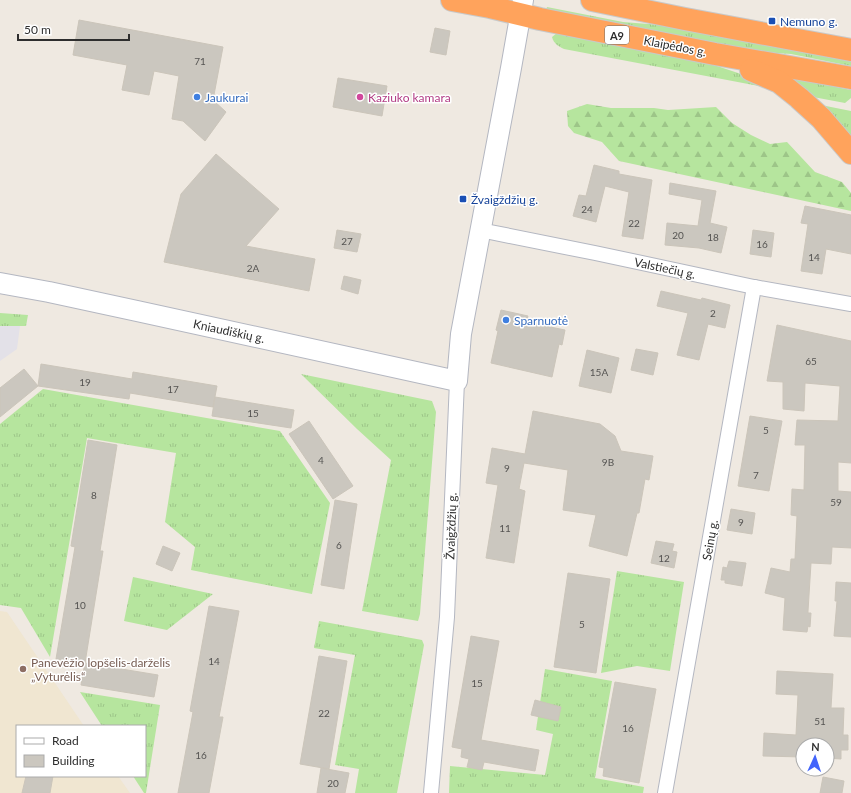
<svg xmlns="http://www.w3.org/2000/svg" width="851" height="793" viewBox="0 0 851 793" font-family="Lato,sans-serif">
<defs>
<pattern id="grass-tufts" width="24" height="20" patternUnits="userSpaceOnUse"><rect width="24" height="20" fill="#b6e59e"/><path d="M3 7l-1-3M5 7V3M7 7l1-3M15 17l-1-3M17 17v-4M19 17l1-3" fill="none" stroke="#9dc588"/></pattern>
<pattern id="forest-firs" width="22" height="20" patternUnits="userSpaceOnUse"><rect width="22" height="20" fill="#b6e59e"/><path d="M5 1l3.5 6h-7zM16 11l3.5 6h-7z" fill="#9dc588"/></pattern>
</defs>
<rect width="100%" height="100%" fill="#efe9e1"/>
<path fill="#e3e1e8" d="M0,326H20L17,349L0,361Z"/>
<path fill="#f0e6d1" d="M0,611L7,612L84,726H17V776H118L130,793H0Z"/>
<g fill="url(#grass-tufts)">
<path d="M547,7L623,22L686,27L851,60V66L791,54L731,50L545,13Z"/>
<path d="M557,33L714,65L741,74L775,89L564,49C558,46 554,44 552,37Z"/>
<path d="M788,77L851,90V98L845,103L813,97Z"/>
<path d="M821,105L851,111V140Z"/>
<path d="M0,313L28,315L26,326H0Z"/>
<path d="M301,374L432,401L436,412L420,614L418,621L362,611L391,460L357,429Z"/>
<path d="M43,389L280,431L330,503L312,594L191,570L195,547L165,522L176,453L87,438L50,657L21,608L0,605V424Z"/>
<path d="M617,571L684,582L670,671L637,666L601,673Z"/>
<path d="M133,577L213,594L167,630L124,621Z"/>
<path d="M319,621L422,640L424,645L397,793H355L359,769L335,765L355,655L314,648Z"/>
<path d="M545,669L612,681L595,778L644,787L643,793H449L450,766L545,775L553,734L536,730Z"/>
<path d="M80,692L160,705L146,793H144L133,776H145V726H102Z"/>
</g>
<path fill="url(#forest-firs)" d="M587,104L611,108H654L668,110L716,107L732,123L751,135L770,144L787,142L815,172L842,182L851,193V211L619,161L602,142L574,133L568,126L567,111Z"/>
<g fill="#cbc7bf" stroke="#cbc5ba">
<path d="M79,20L223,47L213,100L226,112L205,141L183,121L172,119L179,76L154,71L149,95L122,90L127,65L73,55Z"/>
<path d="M435,28L450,31L446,55L430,52Z"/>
<path d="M338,78L387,86L382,116L333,107Z"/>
<path d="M216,154L279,209L246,246L315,259L309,291L164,262L181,194Z"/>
<path d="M594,165L619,171V174L652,180L643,239L622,236L629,192L605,186L596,222L573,216L579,195L586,196Z"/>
<path d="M670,183L716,191L710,223L727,227L721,253L699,248L665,245L667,223L698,226L702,200L669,194Z"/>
<path d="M805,206L851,215V254L826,249L822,274L801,271L808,224L801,223Z"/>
<path d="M337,230L361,234L357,252L334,248Z"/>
<path d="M753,230L774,233L771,257L750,254Z"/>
<path d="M344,276L361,280L358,294L341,289Z"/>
<path d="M661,291L701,300L702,298L730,305L725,328L708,324L699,360L677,355L688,313L657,306Z"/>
<path d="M501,310L528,316L526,322L565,330L562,345L559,344L552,377L491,363L498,331L496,330Z"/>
<path d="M777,325L851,341V463L838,462V491L851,492V548L832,547L831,564L811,563L808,611V613H811L810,627L808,626L807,632L783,630L785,598L765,593L771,568L790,572L791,559H795L797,516L791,515L792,489L804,490L805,445H795L797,420L838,421L840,386L805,383L804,411L783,409V382L767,381Z"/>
<path d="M636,349L658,353L653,375L631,370Z"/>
<path d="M587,350L619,358L611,393L579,386Z"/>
<path d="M41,364L132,379L133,372L217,386L213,407L130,393L129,399L38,386Z"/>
<path d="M24,369L38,386L0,417V388Z"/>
<path d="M215,397L294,410L291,428L212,416Z"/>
<path d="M533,411L600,424L615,436L621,451L653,456L649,480L645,479L639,513H637L627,556L589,546L596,515L563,510L568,470L524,463L519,489L525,491L514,563L486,558L498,485L486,483L492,448L525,454Z"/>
<path d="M750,416L782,421L769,491L738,486Z"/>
<path d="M309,421L353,486L333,499L289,434Z"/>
<path d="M88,440L117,445L100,551H103L85,663L56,659L75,547L71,546Z"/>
<path d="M335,500L357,504L344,589L321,585Z"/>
<path d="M731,509L755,513L752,534L727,530Z"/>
<path d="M656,541L674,544L672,551L677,552L674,568L651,563Z"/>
<path d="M163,546L180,553L172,571L156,564Z"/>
<path d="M729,561L746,563L742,586L725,583V580H721L723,567L727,568Z"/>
<path d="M568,573L610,579L596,673L554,667Z"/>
<path d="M836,582L851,583V637L834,636L837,601H835Z"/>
<path d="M209,606L239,611L219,717H223L209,793H178L193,712L190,711Z"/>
<path d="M471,636L499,641L481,740L539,750L535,771L484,762L482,770L467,767L469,759L461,757L462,749L452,747Z"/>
<path d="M319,656L347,661L329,769L300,764Z"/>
<path d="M85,663L158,675L154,697L81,685Z"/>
<path d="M777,671L833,674L831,708H844L843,735H848V750H841V759L827,758V745H803V757L763,756L764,733L796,735L798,695L776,694Z"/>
<path d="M615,682L656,689L639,783L603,776L604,768L599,767Z"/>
<path d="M535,700L561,707L558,721L531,715Z"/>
<path d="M321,768L349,773L345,793H317Z"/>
<path d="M26,776H53L50,793H22Z"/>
<path d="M823,777L844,781L842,793H820Z"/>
</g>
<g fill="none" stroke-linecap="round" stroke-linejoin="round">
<defs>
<g id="street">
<path d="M480,230L595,253L754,287L851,304"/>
<path d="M431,793L447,617L457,381"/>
<path d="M665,793L754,287"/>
</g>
<path id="secondary" d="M0,283L49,292L137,311L457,381L461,334L511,68L523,0"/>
<g id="highway">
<path d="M452,0L490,7L540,19L715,54L851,78"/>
<path d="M592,0L685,19L851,50"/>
<path d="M751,70L779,82L799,98L821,118L851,153"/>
</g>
</defs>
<use href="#street" stroke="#b4b7c1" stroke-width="16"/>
<use href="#secondary" stroke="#b4b7c1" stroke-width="22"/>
<use href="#highway" stroke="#c9c9c9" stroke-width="24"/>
<use href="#street" stroke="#fff" stroke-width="14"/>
<use href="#secondary" stroke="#fff" stroke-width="20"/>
<use href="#highway" stroke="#ffa35c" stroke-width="22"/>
</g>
<g fill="#1a4fb4" stroke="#fff" stroke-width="1.5">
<rect x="768" y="17" width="8" height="8" rx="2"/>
<rect x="459" y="195" width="8" height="8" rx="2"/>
</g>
<g fill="#3f7fe0" stroke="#fff" stroke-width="1.5">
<circle cx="197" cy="97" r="4"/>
<circle cx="506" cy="320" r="4"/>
</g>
<circle fill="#d1479c" stroke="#fff" stroke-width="1.5" cx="360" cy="97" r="4"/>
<circle fill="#8d6e63" stroke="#fff" stroke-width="1.5" cx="23" cy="669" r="4"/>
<g text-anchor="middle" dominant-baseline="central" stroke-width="3" stroke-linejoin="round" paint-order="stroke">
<g font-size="10" fill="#555452">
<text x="200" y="61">71</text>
<text x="587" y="209">24</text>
<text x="634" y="223">22</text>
<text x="678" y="235">20</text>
<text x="713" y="237">18</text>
<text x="347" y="241">27</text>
<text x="762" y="244">16</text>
<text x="814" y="257">14</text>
<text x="253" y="268">2A</text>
<text x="713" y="313">2</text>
<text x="811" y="361">65</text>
<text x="599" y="372">15A</text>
<text x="85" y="382">19</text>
<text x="173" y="389">17</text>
<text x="253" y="413">15</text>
<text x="766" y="430">5</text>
<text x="321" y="460">4</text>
<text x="608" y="462">9B</text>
<text x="507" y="468">9</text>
<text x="756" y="475">7</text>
<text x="94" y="495">8</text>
<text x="836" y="502">59</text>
<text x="741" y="522">9</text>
<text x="505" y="528">11</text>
<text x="339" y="545">6</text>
<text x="664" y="558">12</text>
<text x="80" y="605">10</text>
<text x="582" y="624">5</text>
<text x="214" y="661">14</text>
<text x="477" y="683">15</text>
<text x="324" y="713">22</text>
<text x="820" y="721">51</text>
<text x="628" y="728">16</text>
<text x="201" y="755">16</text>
<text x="333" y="783">20</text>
</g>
<rect fill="#fff" stroke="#6d6d6d" stroke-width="1" x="605" y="26" width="24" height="18" rx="3"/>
<g font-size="11" font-weight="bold" fill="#2e2e2e">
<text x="617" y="35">A9</text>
</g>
<g font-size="12" fill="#164399" stroke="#fff" text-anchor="start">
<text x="780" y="21">Nemuno g.</text>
<text x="471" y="199">Žvaigždžių g.</text>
</g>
<g font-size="12" fill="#2e2e2e" stroke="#fff">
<text transform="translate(675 46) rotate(11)">Klaipėdos g.</text>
<text transform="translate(665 268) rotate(12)">Valstiečių g.</text>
<text transform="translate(229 331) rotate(12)">Kniaudiškių g.</text>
<text transform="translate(451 526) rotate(-88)">Žvaigždžių g.</text>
<text transform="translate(710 540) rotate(-80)">Seinų g.</text>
</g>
<g font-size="12" fill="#366cbe" stroke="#fff" text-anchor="start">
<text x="205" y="97">Jaukurai</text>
<text x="514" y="320">Sparnuotė</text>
</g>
<g font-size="12" fill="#b23c85" stroke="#fff" text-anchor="start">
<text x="368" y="97">Kaziuko kamara</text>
</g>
<g font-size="12" fill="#785e54" stroke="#fff" text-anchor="start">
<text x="31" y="662">Panevėžio lopšelis-darželis<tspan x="31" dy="14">„Vyturėlis“</tspan></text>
</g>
</g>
<rect x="16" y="725" width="130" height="52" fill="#ffffff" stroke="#ababab"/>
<rect x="24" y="738" width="20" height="6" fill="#ffffff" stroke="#ababab"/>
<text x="52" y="745" font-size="12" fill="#2e2e2e">Road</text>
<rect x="24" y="755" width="20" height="12" fill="#cbc7bf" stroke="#ababab"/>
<text x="52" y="765" font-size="12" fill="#2e2e2e">Building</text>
<g transform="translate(815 757) rotate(3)"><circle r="19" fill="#ffffff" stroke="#ababab"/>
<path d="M0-3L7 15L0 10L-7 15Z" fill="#4264fb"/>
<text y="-6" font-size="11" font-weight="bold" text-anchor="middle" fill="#2e2e2e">N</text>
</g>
<path d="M18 34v6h111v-6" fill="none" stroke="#2e2e2e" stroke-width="2"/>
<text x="24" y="34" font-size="12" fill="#2e2e2e" stroke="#ffffff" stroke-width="3" paint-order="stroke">50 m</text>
</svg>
